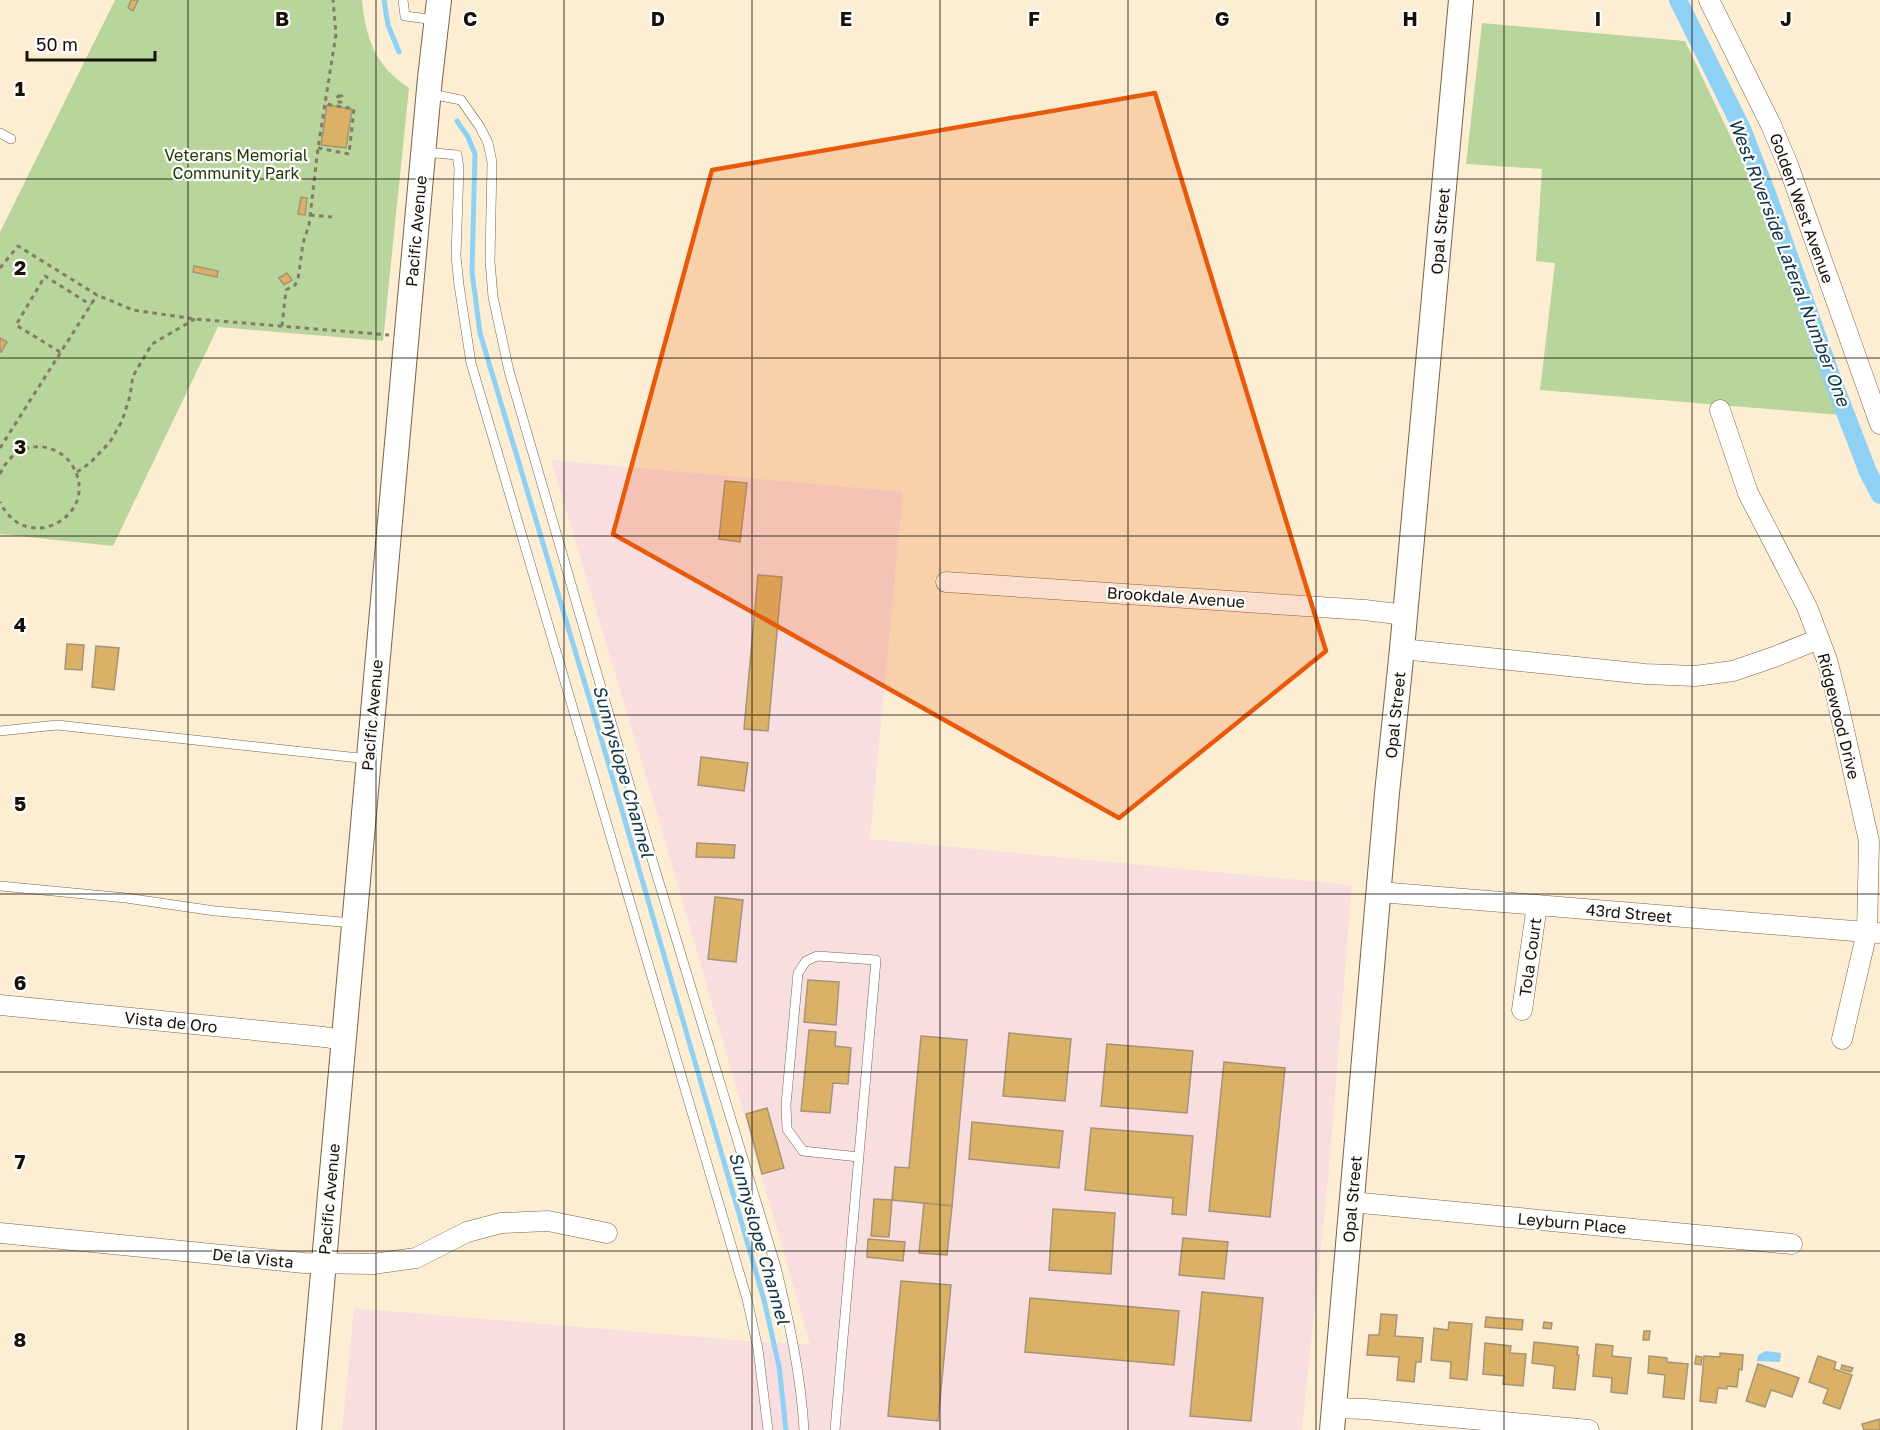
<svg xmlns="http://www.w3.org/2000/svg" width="1880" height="1430" viewBox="0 0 1880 1430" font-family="'Golos Text',sans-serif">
<rect width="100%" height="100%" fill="#fdeed3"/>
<path fill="#f9dee0" d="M551,460L903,492L870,839L1352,885L1329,1169L1302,1430H342L354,1308L761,1342L810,1344L659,820Z"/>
<g fill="#b8d69b">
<path d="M115,0H362C366,40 375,65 409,88L383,341L218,327L113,546L0,534V232Z"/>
<path d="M1482,23L1685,41L1746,169L1840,415L1540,390L1555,263L1536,261L1542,169L1466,164Z"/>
</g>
<path fill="#8fd0f5" d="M1766,1351L1781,1353L1780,1362L1757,1361L1758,1355Z"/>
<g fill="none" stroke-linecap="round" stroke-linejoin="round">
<g stroke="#8fd0f5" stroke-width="5">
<path d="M384,0L388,25L399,52"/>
<path d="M457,121L468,137L475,154L472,272L480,333L594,714L764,1300L779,1366L786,1430"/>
</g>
<path stroke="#8fd0f5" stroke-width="18" d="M1678,0L1743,131L1769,199L1833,381L1868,472L1880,495"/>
</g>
<g fill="#dab166" stroke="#a59475" stroke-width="1.5">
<path d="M131,0H138L133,11L128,8Z"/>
<path d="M327,105L352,109L346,148L321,145Z"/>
<path d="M301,197L307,198L305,215L298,214Z"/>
<path d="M194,266L218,271L217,277L193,272Z"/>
<path d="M287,273L292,280L284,285L279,278Z"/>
<path d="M0,338L7,342L1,352H0Z"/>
<path d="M725,481L747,483L740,542L719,539Z"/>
<path d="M758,575L782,577L768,731L744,729Z"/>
<path d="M67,644L84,645L82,670L65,669Z"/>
<path d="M96,646L119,648L114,690L92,687Z"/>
<path d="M701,757L748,763L744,791L698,785Z"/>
<path d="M697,843L735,845L734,858L696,857Z"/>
<path d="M715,897L743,900L736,962L708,959Z"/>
<path d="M808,980L839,982L836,1025L804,1022Z"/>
<path d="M809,1030L836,1032L835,1046L851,1048L848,1084L833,1083L830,1113L801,1111Z"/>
<path d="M1009,1033L1071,1039L1065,1101L1003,1096Z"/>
<path d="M921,1036L967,1040L952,1206L892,1200L895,1167L909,1168Z"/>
<path d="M1107,1044L1193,1051L1187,1113L1101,1106Z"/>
<path d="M1224,1062L1285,1068L1270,1217L1209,1211Z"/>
<path d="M767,1108L784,1168L762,1174L746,1114Z"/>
<path d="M972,1122L1063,1131L1059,1168L969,1159Z"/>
<path d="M1091,1128L1193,1136L1186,1215L1172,1214L1173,1198L1085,1190Z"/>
<path d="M874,1199L892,1200L889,1237L871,1236Z"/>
<path d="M924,1203L952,1206L947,1255L919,1253Z"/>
<path d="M1053,1209L1115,1213L1111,1274L1049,1270Z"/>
<path d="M1183,1238L1228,1242L1224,1279L1179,1275Z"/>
<path d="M868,1239L905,1242L903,1261L867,1257Z"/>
<path d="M901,1281L951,1285L938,1421L888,1416Z"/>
<path d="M1202,1292L1263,1298L1251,1421L1190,1416Z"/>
<path d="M1030,1298L1179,1311L1174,1365L1025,1352Z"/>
<path d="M1381,1314L1397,1315L1395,1336L1423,1338L1421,1362H1416L1414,1382L1397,1380L1399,1357L1367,1355L1369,1335H1379Z"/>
<path d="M1486,1317L1523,1320L1522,1330L1485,1327Z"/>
<path d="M1449,1322L1472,1324L1467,1380L1450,1378L1451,1362L1431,1360L1434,1328L1448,1330Z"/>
<path d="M1544,1322L1552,1323L1551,1329L1543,1328Z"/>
<path d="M1644,1331H1650L1649,1340H1643Z"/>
<path d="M1534,1342L1578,1347L1577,1355H1579L1575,1390L1553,1388L1555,1366L1532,1363Z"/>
<path d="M1485,1343L1511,1346L1510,1353L1526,1354L1523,1386L1503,1384L1504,1376L1483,1374Z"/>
<path d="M1596,1344L1613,1346L1612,1356L1631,1358L1627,1394L1611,1392L1612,1378L1593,1376Z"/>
<path d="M1720,1353L1743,1355L1742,1370L1739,1369L1737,1387L1727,1386V1389L1718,1388L1716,1403L1700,1401L1704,1356L1720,1357Z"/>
<path d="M1649,1356L1667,1358V1362L1688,1364L1684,1399L1663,1397L1665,1375L1648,1373Z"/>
<path d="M1696,1356L1702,1357L1701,1365L1695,1364Z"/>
<path d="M1818,1356L1836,1362L1834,1369L1852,1375L1840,1409L1823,1403L1828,1389L1809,1382Z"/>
<path d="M1758,1364L1799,1378L1792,1397L1771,1390L1765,1407L1746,1401Z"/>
<path d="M1842,1365L1853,1368L1851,1372L1841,1369Z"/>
<path d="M1880,1419V1430H1864L1862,1424Z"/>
</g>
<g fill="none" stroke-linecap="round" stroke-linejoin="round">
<defs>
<g id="service">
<path d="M403,0L405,16L436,20"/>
<path d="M431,94L461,100L480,127L488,143L492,162L490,261L493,297L509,371L630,787L776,1267C789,1321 801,1375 804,1430"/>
<path d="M0,133L11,139"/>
<path d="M424,152L457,155L459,168L456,256L459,285L471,363L747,1299L758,1349L768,1430"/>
<path d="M0,731L57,725L368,759"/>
<path d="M0,886L126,898L215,911L353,923"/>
<path d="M835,1430L876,960L817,956L806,961L798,973L786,1105L787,1129L803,1151L859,1157"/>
</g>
<g id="minor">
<path d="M1709,0L1771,125L1788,165L1880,424"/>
<path d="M1720,410L1748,493L1807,607L1827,660L1837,699L1869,841L1867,932L1842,1039"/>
<path d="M946,582L1365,610L1405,615"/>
<path d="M1402,649L1645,674L1695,676L1733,671L1774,657L1819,639"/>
<path d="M1379,892L1878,933"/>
<path d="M0,1005L324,1037L342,1040"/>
<path d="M1522,1010L1537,905"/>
<path d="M1351,1202L1792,1244"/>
<path d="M0,1233L304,1263L373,1264L416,1258L467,1232L501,1223L548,1221L607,1233"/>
<path d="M1334,1408L1365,1409L1589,1430"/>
</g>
<g id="tertiary">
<path d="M309,1430L408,320L430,78L439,0"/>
<path d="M1332,1430L1387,793L1402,649L1461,0"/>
</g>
</defs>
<use href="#service" stroke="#766548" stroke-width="10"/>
<use href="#minor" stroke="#766548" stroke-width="21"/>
<use href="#tertiary" stroke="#766548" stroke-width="26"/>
<g stroke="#847a67" stroke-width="3" stroke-dasharray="4.5 4.5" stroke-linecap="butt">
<path d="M338,96H342L341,102H337Z"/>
<path d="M318,148L349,154L354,109L326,104"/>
<path d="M310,215L332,217"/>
<path d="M0,268L18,246L97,295L133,310L195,319L389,335"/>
<path d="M282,326L286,290L295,285L298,279L303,243L309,225L318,148L336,34L333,0"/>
<path d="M60,352L16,325L45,276L91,305"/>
<path d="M0,448L97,295"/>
<path d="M77,472L90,463L110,442L122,421L130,396L133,376L152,344L195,319"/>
<path d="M0,474C6,460 18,448 34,447C47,445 62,452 70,462C106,512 27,559 0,502"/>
</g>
<use href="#service" stroke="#fff" stroke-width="9"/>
<use href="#minor" stroke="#fff" stroke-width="20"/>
<use href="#tertiary" stroke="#fff" stroke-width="24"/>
</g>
<path fill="#e8590c" fill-opacity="0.2" stroke="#e8590c" stroke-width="4.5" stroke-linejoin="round" d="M1155,93L1326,651L1119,818L613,534L712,170Z"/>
<path fill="none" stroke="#181206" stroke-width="1.5" stroke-opacity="0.55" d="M188,0V1430M376,0V1430M564,0V1430M752,0V1430M940,0V1430M1128,0V1430M1316,0V1430M1504,0V1430M1692,0V1430M0,179H1880M0,358H1880M0,536H1880M0,715H1880M0,894H1880M0,1072H1880M0,1251H1880"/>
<g text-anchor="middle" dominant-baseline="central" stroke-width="4.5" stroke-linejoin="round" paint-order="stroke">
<g font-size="16" fill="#223701" stroke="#fdfdfd">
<text x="236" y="155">Veterans Memorial<tspan x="236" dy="18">Community Park</tspan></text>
</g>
<g font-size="16" fill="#181206" stroke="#fdfdfd">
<text transform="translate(1802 208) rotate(70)">Golden West Avenue</text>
<text transform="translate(416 231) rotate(-85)">Pacific Avenue</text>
<text transform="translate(1440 231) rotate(-85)">Opal Street</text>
<text transform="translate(1176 597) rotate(4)">Brookdale Avenue</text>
<text transform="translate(372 715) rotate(-85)">Pacific Avenue</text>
<text transform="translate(1395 715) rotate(-84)">Opal Street</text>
<text transform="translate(1839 716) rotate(76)">Ridgewood Drive</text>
<text transform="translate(1629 913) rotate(5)">43rd Street</text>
<text transform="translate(1530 957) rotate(-82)">Tola Court</text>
<text transform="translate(171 1022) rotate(6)">Vista de Oro</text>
<text transform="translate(329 1199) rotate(-85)">Pacific Avenue</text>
<text transform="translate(1352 1199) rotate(-85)">Opal Street</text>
<text transform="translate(1572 1223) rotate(5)">Leyburn Place</text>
<text transform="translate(253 1258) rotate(6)">De la Vista</text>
</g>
<g font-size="18" font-style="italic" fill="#0e3447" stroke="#fdfdfd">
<text transform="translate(1790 262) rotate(69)">West Riverside Lateral Number One</text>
<text transform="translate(624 771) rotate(74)">Sunnyslope Channel</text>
<text transform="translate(760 1238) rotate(74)">Sunnyslope Channel</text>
</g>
</g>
<g font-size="20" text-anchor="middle" font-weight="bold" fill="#181206" stroke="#fdfdfd" stroke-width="4.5" stroke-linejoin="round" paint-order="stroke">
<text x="282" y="26">B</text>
<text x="470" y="26">C</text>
<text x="658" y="26">D</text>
<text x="846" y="26">E</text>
<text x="1034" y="26">F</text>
<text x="1222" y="26">G</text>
<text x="1410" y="26">H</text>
<text x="1598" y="26">I</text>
<text x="1786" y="26">J</text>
<text x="20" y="96">1</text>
<text x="20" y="275">2</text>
<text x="20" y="454">3</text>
<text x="20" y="632">4</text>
<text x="20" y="811">5</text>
<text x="20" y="990">6</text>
<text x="20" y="1169">7</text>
<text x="20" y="1347">8</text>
</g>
<path d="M27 51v9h128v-9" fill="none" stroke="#181206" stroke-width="3"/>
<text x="36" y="51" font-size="18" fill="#181206" stroke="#fdfdfd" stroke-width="4.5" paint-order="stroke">50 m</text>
</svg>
